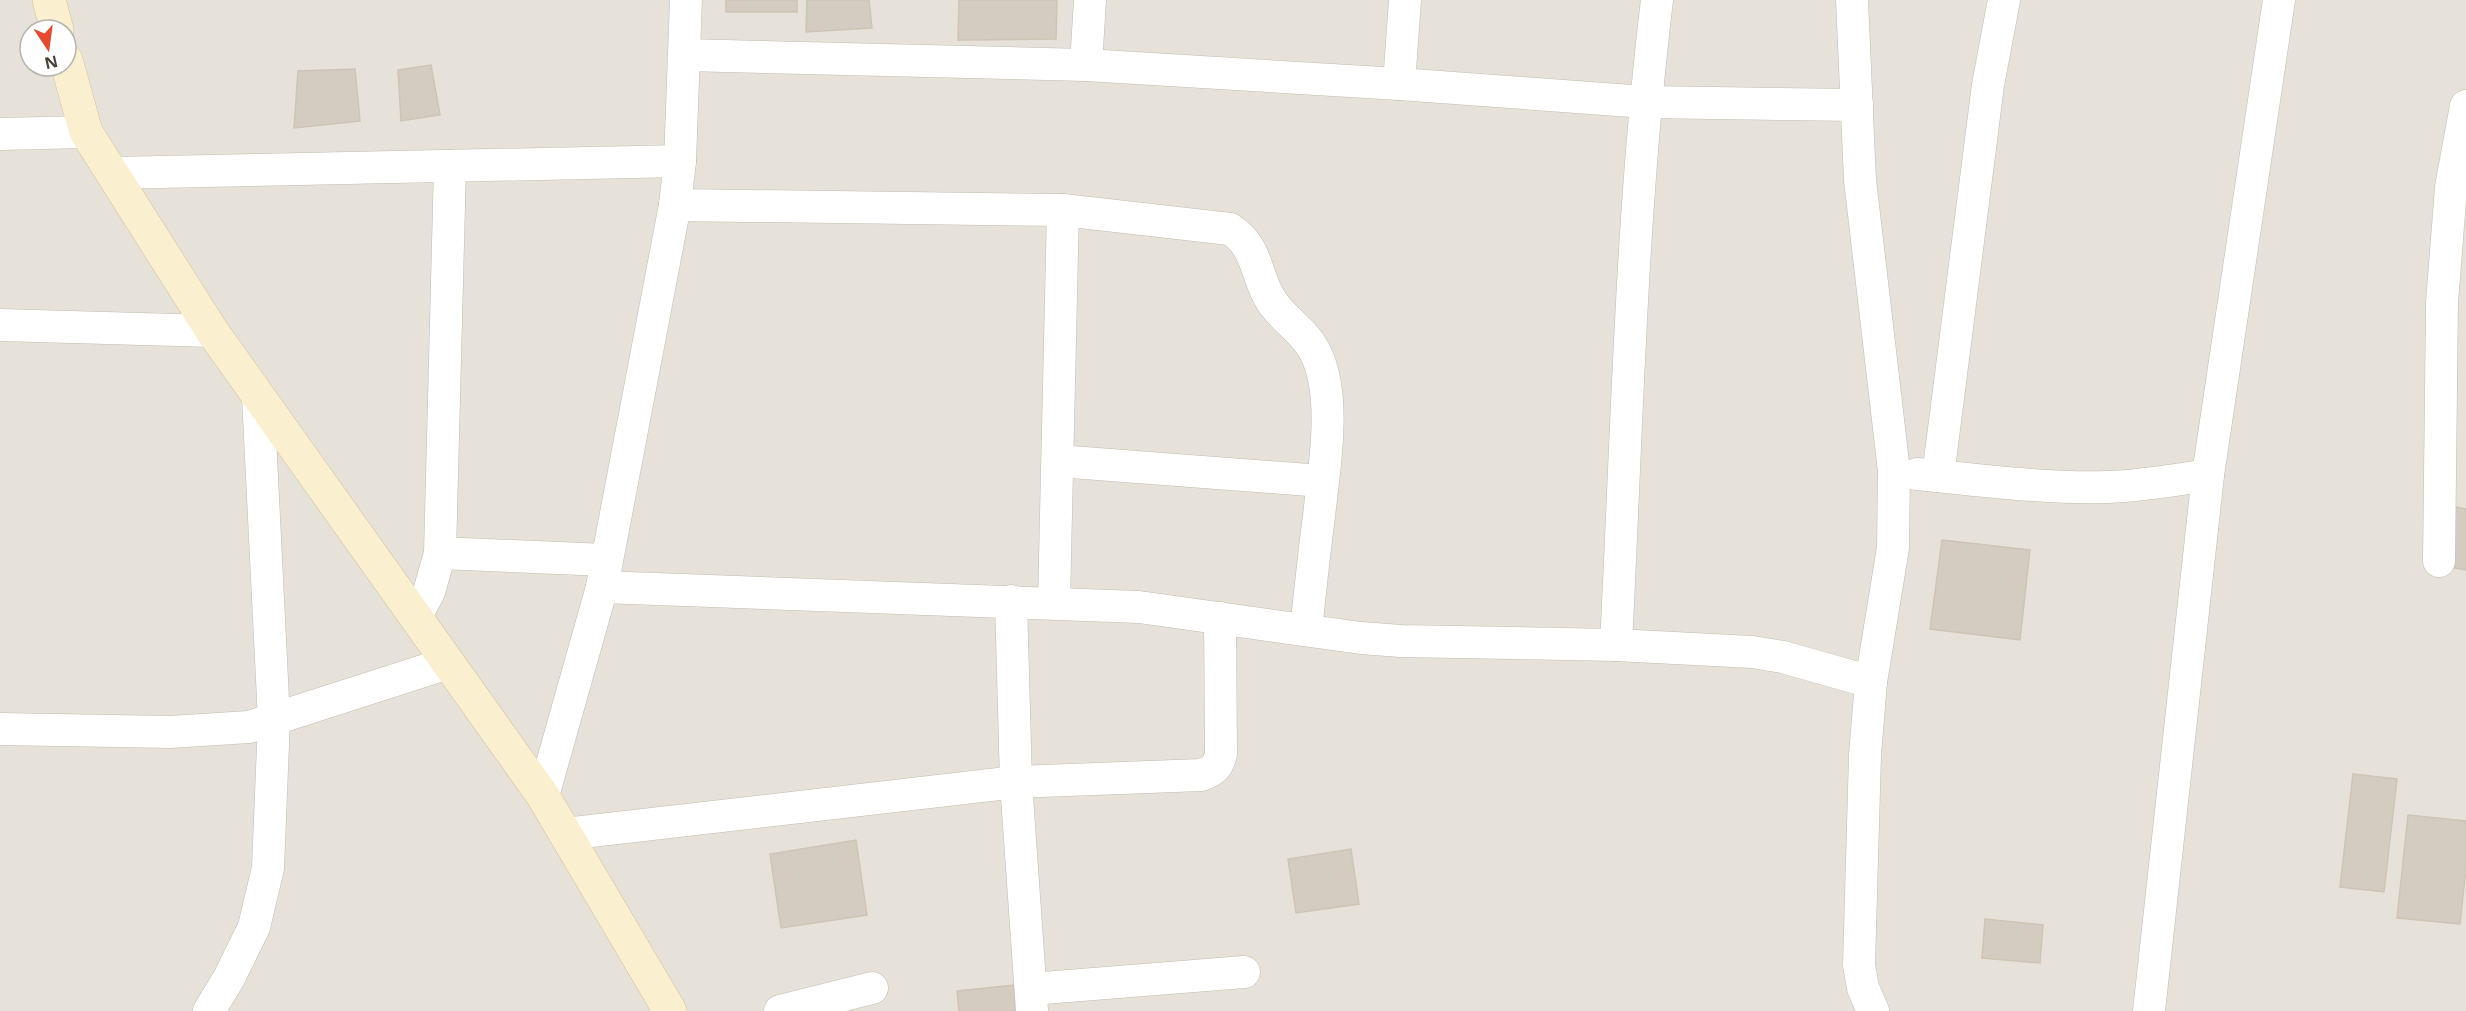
<svg xmlns="http://www.w3.org/2000/svg" width="2466" height="1011" viewBox="0 0 2466 1011" font-family="'Noto Sans',sans-serif">
<rect width="100%" height="100%" fill="#f4f1ea"/>
<path fill="#e7e2d9" fill-rule="evenodd" d="M0,0H2466V1011H0ZM30,30H66V66H30Z"/>
<g fill="#d4ccc1" stroke="#cec4b4" stroke-width="1.5">
<rect x="726" y="0" width="71" height="12"/>
<path d="M807,0H869L872,28L806,32Z"/>
<path d="M959,0H1057L1056,39L958,40Z"/>
<path d="M431,65L440,115L401,121L398,70Z"/>
<path d="M355,69L360,121L294,128L298,71Z"/>
<path d="M2455,507L2466,509V570L2444,566Z"/>
<path d="M1942,540L2030,550L2020,640L1930,629Z"/>
<path d="M2353,774L2397,779L2384,892L2340,887Z"/>
<path d="M2408,815L2466,821V868L2460,924L2397,918Z"/>
<path d="M856,840L867,915L781,928L770,854Z"/>
<path d="M1351,849L1359,904L1296,913L1288,859Z"/>
<path d="M1985,919L2043,925L2040,963L1982,958Z"/>
<path d="M1014,985L1016,1011H959L957,991Z"/>
</g>
<g fill="none" stroke-linecap="round" stroke-linejoin="round">
<defs>
<g id="street">
<path d="M1852,0L1860,180L1894,471L1893,548L1871,682L1865,755L1859,965L1863,988L1873,1011"/>
<path d="M685,55L1086,65L1399,84L1645,102L1857,105"/>
<path d="M1086,65L1090,0"/>
<path d="M1399,84L1405,0"/>
<path d="M0,134L86,132"/>
<path d="M112,173L680,161"/>
<path d="M675,205L1063,210L1230,229C1259,247 1255,277 1272,302C1284,320 1304,331 1314,350C1338,393 1324,469 1319,516C1314,554 1310,592 1306,630"/>
<path d="M0,325L212,331"/>
<path d="M1058,461L1322,481"/>
<path d="M1917,474C1977,480 2048,489 2108,487C2142,486 2175,480 2208,475"/>
<path d="M1938,476L1988,85L2004,0"/>
<path d="M440,553L606,560"/>
<path d="M2439,561L2442,303L2451,187L2466,106"/>
<path d="M602,587L1139,607L1361,638L1401,641L1616,645L1752,652L1783,657L1871,682"/>
<path d="M1011,601L1016,782L1032,1011"/>
<path d="M1054,602L1063,210"/>
<path d="M416,616L429,592L440,553L450,166"/>
<path d="M1616,645C1627,430 1631,214 1657,0"/>
<path d="M0,729L170,732L249,727L448,663"/>
<path d="M543,796L602,587L675,205L680,161L686,0"/>
<path d="M565,834L1016,782L1201,775C1213,771 1218,767 1221,754L1220,618"/>
<path d="M1031,989L1244,972"/>
<path d="M209,1011L229,978L254,927L268,868L274,720L258,396"/>
<path d="M780,1011L872,988"/>
<path d="M2149,1011L2208,475L2279,0"/>
</g>
<g id="secondary">
<path d="M49,0L57,30"/>
<path d="M66,60L86,132L212,331L543,796L670,1011"/>
</g>
</defs>
<use href="#street" stroke="#c1bbb0" stroke-width="33"/>
<use href="#secondary" stroke="#cfc29e" stroke-width="34"/>
<use href="#street" stroke="#fff" stroke-width="32"/>
<use href="#secondary" stroke="#faefce" stroke-width="33"/>
</g>
<g transform="translate(48 48) rotate(167)"><circle r="28" fill="#ffffff" stroke="#b5b3b0" stroke-width="1.5"/>
<path d="M0-4.5L10 22L0 15L-10 22Z" fill="#e7492e"/>
<text y="-9" font-size="16" font-weight="bold" text-anchor="middle" fill="#474139">N</text>
</g>
</svg>
